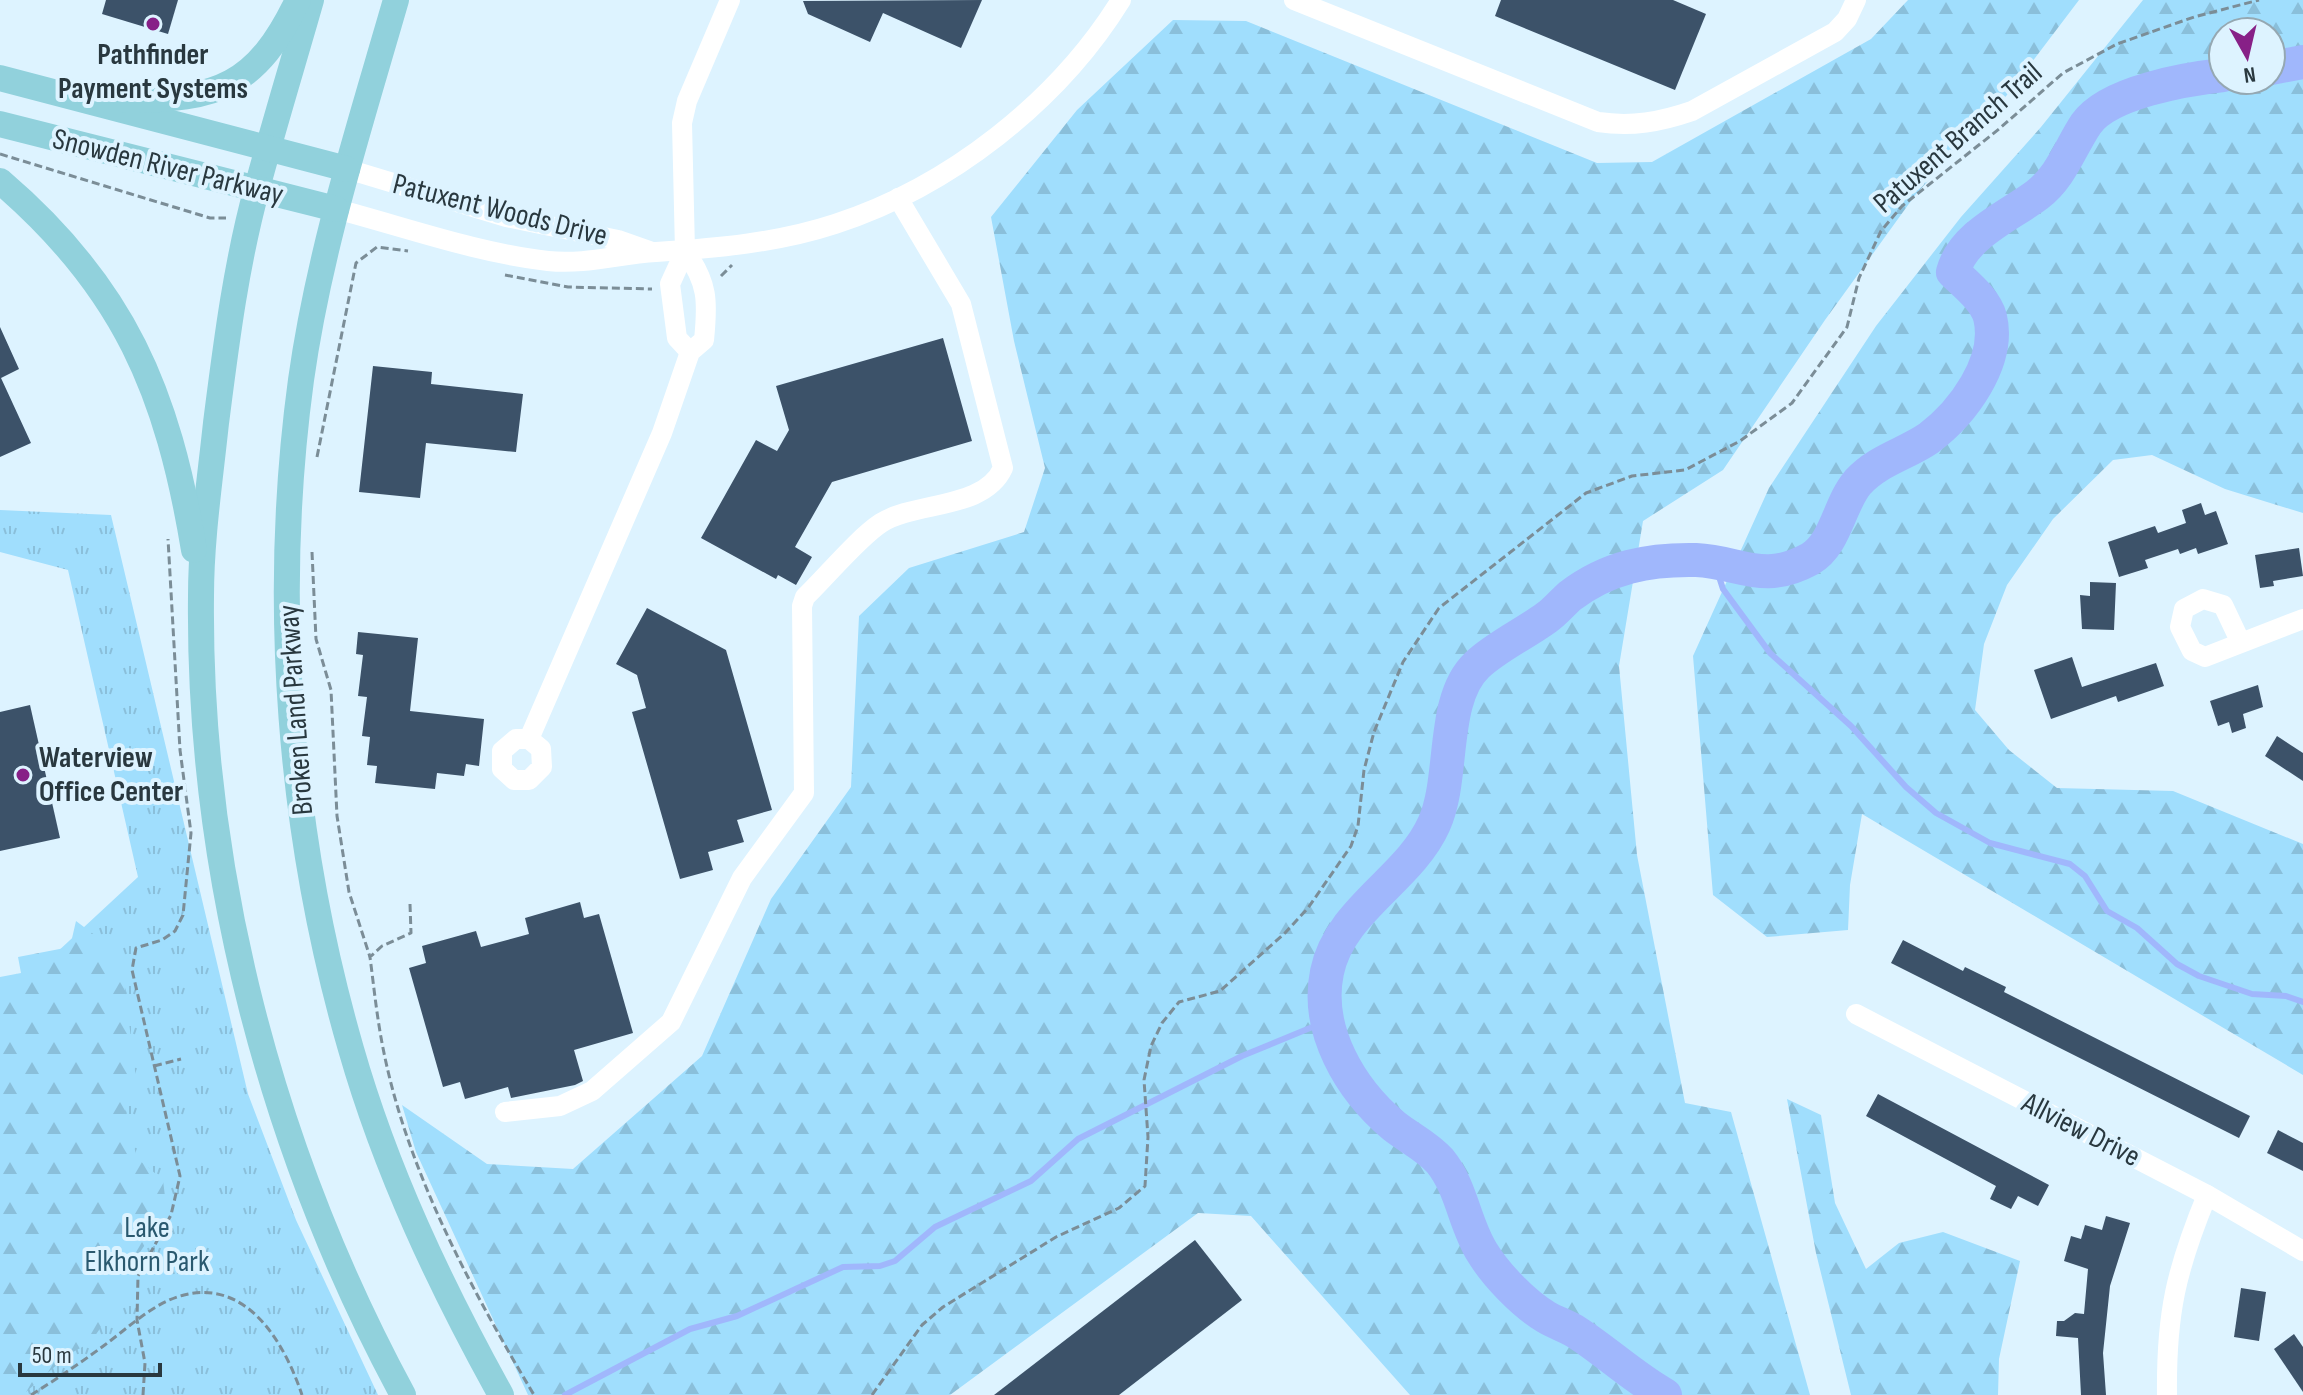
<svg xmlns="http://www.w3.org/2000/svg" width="2303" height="1395" viewBox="0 0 2303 1395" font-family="'Sofia Sans Condensed',sans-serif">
<defs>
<pattern id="grass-tufts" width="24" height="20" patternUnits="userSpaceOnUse" patternTransform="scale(2)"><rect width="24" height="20" fill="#a0defd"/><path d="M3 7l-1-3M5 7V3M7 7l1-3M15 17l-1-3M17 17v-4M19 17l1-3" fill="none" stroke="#8abfda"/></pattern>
<pattern id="forest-firs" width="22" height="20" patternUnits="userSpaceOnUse" patternTransform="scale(2)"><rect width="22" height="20" fill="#a0defd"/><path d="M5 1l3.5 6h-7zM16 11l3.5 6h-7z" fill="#8abfda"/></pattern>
</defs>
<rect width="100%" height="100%" fill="#ddf3ff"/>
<path fill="url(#grass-tufts)" d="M0,510L111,515L248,1094L296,1220L378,1395H0L17,1085L0,1005L138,877L68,570L0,552Z"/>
<g fill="url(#forest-firs)" fill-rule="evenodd">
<path d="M1908,0H2079L2007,95L1916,194L1825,320L1723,470L1643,521L1619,666L1637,855L1685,1103L1731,1112L1810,1395H1410L1251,1216L1198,1213L950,1395H528L416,1152L402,1105L487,1164L573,1169L702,1056L771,899L851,787L859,616L909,568L1024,532L1045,468L1014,341L991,217L1077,110L1173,20L1246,21L1597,163L1652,162L1871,39Z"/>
<path d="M2143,0H2303V513L2225,489L2152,455L2113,460L2053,519L2007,585L1984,644L1975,710L2009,750L2057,788L2173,791L2303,844V1075L1862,814L1850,885L1848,930L1767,937L1713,895L1693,656L1769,488L1876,326L1961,217L2041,127ZM2223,32H2271V80H2223Z"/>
<path d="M76,921L100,939L122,965L136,1079L125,1112L137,1158L163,1180L166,1205L153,1233L123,1277L117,1304L90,1343L69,1354L26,1392L0,1395V977L21,973L18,957L70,947Z"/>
<path d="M1787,1099L1821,1115L1835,1203L1866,1269L1899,1243L1943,1232L2020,1261L1999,1359L1998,1395H1851L1816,1253Z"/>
</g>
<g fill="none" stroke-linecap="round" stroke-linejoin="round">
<g stroke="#a0b7fc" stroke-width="6">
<path d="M1714,561L1723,589L1770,653L1851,726L1906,787L1936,813L1990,843L2070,864L2085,876L2107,911L2137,928L2177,964L2199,976L2252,994L2286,996L2303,1002"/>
<path d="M565,1395L690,1329L737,1316L843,1267L880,1266L895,1261L935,1227L1031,1181L1078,1139L1242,1056L1327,1021"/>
</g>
<g stroke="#a0b7fc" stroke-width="34">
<path d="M2271,68L2303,62"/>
<path d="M1665,1395C1633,1377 1607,1352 1576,1332C1567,1326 1556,1323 1546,1317C1523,1303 1496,1275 1482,1252C1464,1223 1462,1188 1440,1161C1427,1146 1409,1138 1394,1126C1350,1089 1315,1030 1327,972C1340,909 1409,880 1434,824C1455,778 1440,700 1477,665C1496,647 1524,634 1546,618C1555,612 1562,603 1570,596C1608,567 1649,559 1696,560C1741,562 1762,585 1810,559C1836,544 1839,504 1858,482C1878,460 1906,454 1929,438C1962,413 2001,362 1990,317C1985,299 1965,284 1953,272C1963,235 2009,216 2037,195C2061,177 2070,148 2086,124C2108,92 2187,79 2223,75"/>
</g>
</g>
<g fill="#3c5269">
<path d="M106,0H178L168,34L102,14Z"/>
<path d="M982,0L961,48L883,13L870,42L808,14L803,1Z"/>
<path d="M1501,0H1673L1706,14L1675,90L1495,16Z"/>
<path d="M0,327L19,369L1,378L31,443L0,457Z"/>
<path d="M943,338L972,441L832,482L795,547L812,557L796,585L778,575L776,579L701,538L756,440L777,451L789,430L776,386Z"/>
<path d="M373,366L432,372L431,384L523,394L516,452L426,443L420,498L359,492Z"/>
<path d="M2201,503L2205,515L2216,511L2228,544L2198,554L2196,548L2180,554L2178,549L2145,560L2148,568L2119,577L2108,542L2155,526L2158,533L2186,523L2182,510Z"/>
<path d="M2299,548L2303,576L2273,581L2274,586L2260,588L2255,555Z"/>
<path d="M2090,582L2116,583L2114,630L2082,629L2080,595L2090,596Z"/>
<path d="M647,608L726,650L772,810L737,820L744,842L708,852L713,870L680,879L632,712L646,708L637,675L616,664Z"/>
<path d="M358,632L418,638L410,711L484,719L479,766L466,764L464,776L437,773L435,789L375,783L377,766L367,765L370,737L362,736L367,697L358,696L363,655L356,654Z"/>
<path d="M2072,657L2082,687L2156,663L2164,686L2118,702L2116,696L2051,719L2034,670Z"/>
<path d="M2258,685L2263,707L2243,714L2246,728L2232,733L2229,722L2218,726L2210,701Z"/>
<path d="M30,705L60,838L0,851V712Z"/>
<path d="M2277,736L2303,753V781L2265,756Z"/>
<path d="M580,902L584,918L599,914L633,1033L574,1050L583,1081L575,1085L511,1098L508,1087L465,1099L460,1082L443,1087L409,968L426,963L422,946L476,931L481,947L529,934L525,918Z"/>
<path d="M1903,940L1963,971L1965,967L2006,987L2004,992L2250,1116L2239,1138L1891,963Z"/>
<path d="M1878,1094L2049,1185L2038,1206L2018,1196L2011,1209L1990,1199L1996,1186L1866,1116Z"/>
<path d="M2278,1130L2303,1143V1171L2267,1153Z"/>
<path d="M2106,1216L2130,1223L2110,1286L2103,1353L2106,1395H2081L2078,1338L2056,1336L2057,1321H2064L2075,1313L2084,1314L2088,1269L2064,1261L2071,1236L2081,1239L2085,1225L2102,1230Z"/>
<path d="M1195,1240L1242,1300L1119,1395H994Z"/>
<path d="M2241,1288L2266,1292L2259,1341L2234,1337Z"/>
<path d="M2294,1334L2303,1347V1392L2274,1349Z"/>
</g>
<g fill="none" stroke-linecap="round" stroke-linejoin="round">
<g stroke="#7b8d97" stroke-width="3" stroke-dasharray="8 4" stroke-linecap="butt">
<path d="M0,154L210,218H226"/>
<path d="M505,275L568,287L652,289"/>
<path d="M721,276L732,265"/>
<path d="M317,457L356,263L377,247L408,251"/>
<path d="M312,552L316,639L331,690L337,816L349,892L370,957"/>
<path d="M410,904L411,933L382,946L370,957C374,988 377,1018 383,1048C407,1171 471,1289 534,1395"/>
<path d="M154,1066L181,1059"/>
<path d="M31,1395C55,1380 79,1364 102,1347C127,1329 154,1302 184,1295C248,1279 285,1344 302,1395"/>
<path d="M143,1395L145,1363L137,1320L138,1276L171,1215L180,1176L132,970L136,948L162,940L175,931L183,915L191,833L180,750L168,539"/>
<path d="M872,1395L922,1325L943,1307L1056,1237L1119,1208L1145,1186L1148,1137L1144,1080L1151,1046L1162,1023L1179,1002L1220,991L1285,933L1308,908L1351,846L1358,826L1364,770L1374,732L1403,662L1439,608L1586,493L1632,476L1685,470L1740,441L1792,403L1847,327L1859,278L1881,231L1902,206L1999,129L2063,73L2117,44L2194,17L2259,0"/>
</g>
<g stroke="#fff" stroke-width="20">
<path d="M1294,0L1598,122C1632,127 1660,122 1692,111L1835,32L1847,19L1856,0"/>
<path d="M347,169L506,217L618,240L652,252"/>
<path d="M336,209C405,227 477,253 548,261C586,265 619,254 656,252C717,248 777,243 835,224C949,187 1058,102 1121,0"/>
<path d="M690,352L677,338L670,284L685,251L682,123L687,101L730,0"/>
<path d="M2240,641L2223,605L2203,599L2184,609L2180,627L2192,651L2205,657L2303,619"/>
<path d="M529,739H516L502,751V769L514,780H529L542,767L541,749L529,739L662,433L690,352L704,340C708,301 708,283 685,251"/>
<path d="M1856,1014L2207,1195L2303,1251"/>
<path d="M505,1112L560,1106L592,1091L671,1022L742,878L804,793L802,606L805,597C826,577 858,538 881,523C916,501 984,510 1003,468L961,304L898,198"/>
<path d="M2167,1395C2166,1314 2176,1270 2207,1195"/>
</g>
<g stroke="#91d1dc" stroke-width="26">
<path d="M311,0C293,63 274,125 257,188C236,264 226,345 216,423C210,480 201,539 201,596C198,872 272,1153 403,1395"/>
<path d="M396,0C360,125 319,251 301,380C271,601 289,835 351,1049C386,1171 440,1285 501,1395"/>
<path d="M0,78L347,169"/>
<path d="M126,100C218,100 257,86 298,0"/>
<path d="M0,124L336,209"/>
<path d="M0,181C124,287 168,392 194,550"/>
</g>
</g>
<g fill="#872087" stroke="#ddf3ff" stroke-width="3">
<circle cx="153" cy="24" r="8"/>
<circle cx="23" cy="775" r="8"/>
</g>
<g text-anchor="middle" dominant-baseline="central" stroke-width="8" stroke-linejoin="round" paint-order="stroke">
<g font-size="30" font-weight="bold" fill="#29383f" stroke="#ddf3ff">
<text x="153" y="55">Pathfinder<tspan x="153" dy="34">Payment Systems</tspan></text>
<text x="39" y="758" text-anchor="start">Waterview<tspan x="39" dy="34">Office Center</tspan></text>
</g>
<g font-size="30" fill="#29383f" stroke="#ddf3ff">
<text transform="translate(1958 138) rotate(-41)">Patuxent Branch Trail</text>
<text transform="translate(168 167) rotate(14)">Snowden River Parkway</text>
<text transform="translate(500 210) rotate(14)">Patuxent Woods Drive</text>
<text transform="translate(296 710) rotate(-94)">Broken Land Parkway</text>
<text transform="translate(2081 1130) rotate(27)">Allview Drive</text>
</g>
<g font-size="30" fill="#2a596f" stroke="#ddf3ff">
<text x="147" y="1228">Lake<tspan x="147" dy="34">Elkhorn Park</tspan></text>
</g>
</g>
<g transform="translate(2247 56) rotate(172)"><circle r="38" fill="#ddf3ff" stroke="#95a8b2" stroke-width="2"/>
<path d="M0-6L14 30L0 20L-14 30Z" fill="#872087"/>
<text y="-12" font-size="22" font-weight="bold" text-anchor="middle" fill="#29383f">N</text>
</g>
<path d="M20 1363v12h140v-12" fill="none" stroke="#29383f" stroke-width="4"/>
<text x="32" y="1363" font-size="24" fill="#29383f" stroke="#ddf3ff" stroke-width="6" paint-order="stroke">50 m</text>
</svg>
